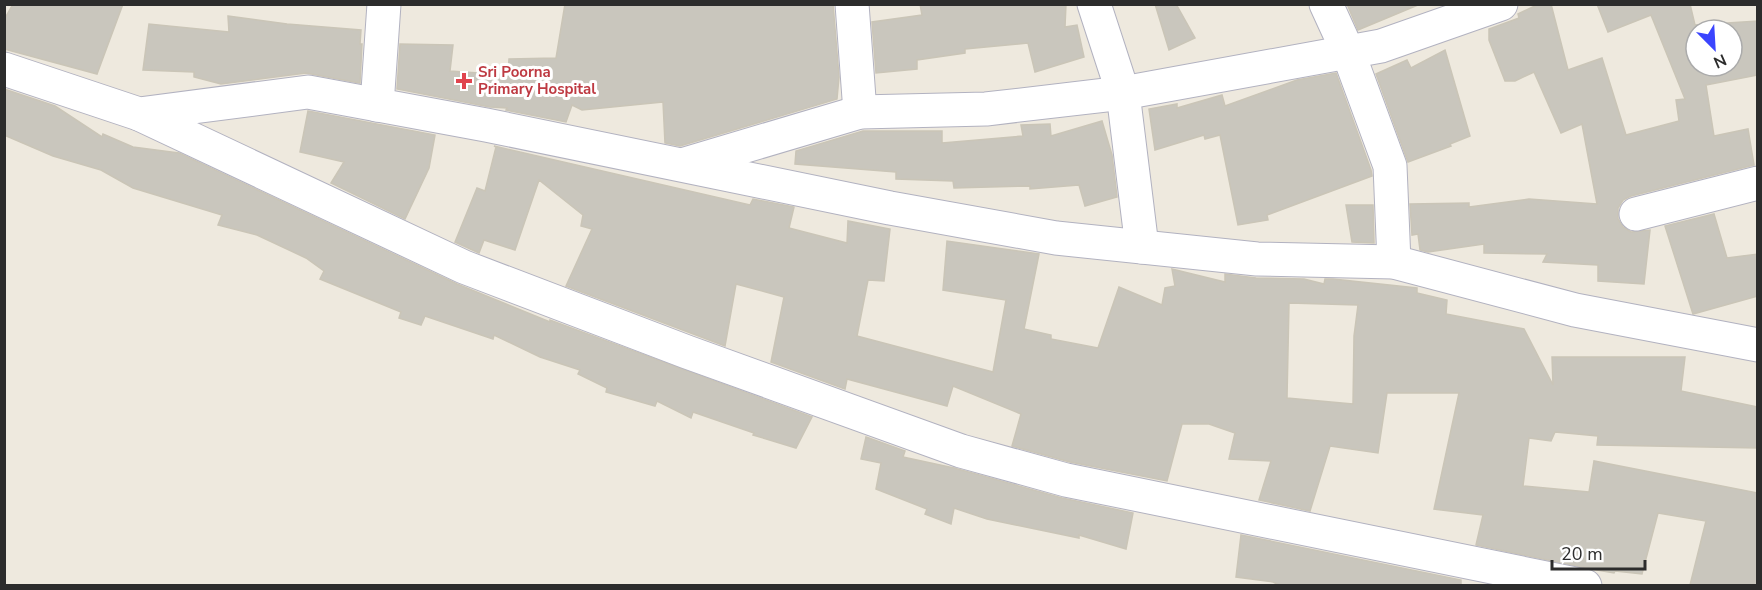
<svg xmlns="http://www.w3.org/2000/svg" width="1762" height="590" viewBox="0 0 1762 590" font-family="'Nunito Sans',sans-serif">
<rect width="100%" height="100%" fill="#eee9de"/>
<g fill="#c9c6bd" stroke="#cac5b7" stroke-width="1.5" fill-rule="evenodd">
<path d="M13,4H123L97,74L4,49V20Z"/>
<path d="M565,4H833L839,77L837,99L680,146L665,143L663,102L582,110L572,105L566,122L506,110L507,108L490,107L397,89L400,44L453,45L450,71L508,75L509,59L556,58Z"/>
<path d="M920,4H1066L1065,27L1077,25L1084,57L1035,72L1028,43L965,49V53L917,60V69L876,73L872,22L922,15Z"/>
<path d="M1155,4H1176L1195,38L1169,50Z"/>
<path d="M1347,4H1418V5L1358,30Z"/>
<path d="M1539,4H1551L1568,70L1602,58L1626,135L1679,121L1676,100L1685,99L1651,15L1608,32L1597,4H1690L1695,25L1758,21V75L1706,85L1714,136L1748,129L1754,165L1631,196L1623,200L1618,208V219L1623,227L1631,232L1650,230L1644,284L1598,281V265L1543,262L1547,254L1484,253V244L1428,252L1420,250L1418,234L1412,235L1410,204L1469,203V207L1529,199L1597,204L1582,124L1561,133L1534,72L1515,81H1505L1489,40V29L1519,18L1518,14ZM1696,30H1732V66H1696Z"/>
<path d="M228,16L287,24L361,30L360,44H362L360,83L306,73L221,84L194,77V72L143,70L149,24L229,32Z"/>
<path d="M1445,50L1470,136L1450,144L1451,146L1408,162L1376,74L1407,60L1411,68Z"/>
<path d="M1336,73L1371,170L1372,176L1267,215L1268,220L1238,225L1220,135L1205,139L1204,135L1155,150L1149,109L1177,104V108L1222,95L1225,106L1297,80Z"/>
<path d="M4,89L55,106L102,137L103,134L133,147L179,153L457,284L550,322V320L812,417L796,448L753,435L754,433L693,412L691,418L657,401L655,406L606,392L607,388L578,374L580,370L540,357L494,335L493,339L425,316L421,325L399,318L401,312L320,279L324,271L306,258L257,235L218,225L222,215L133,188L101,170L53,156L4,135Z"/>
<path d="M308,111L435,135L429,168L405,219L331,183L344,162L300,152Z"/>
<path d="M1102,121L1112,155L1117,197L1085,206L1079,185L1030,189V186L954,188L953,181L896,179V172L795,164L796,151L863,131H942V143L1023,136L1021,125L1050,124L1051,136Z"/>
<path d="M494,146L750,205L753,199L794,207L789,228L847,243L848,221L890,229L884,281L868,280L857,336L993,372L1006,300L943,290L947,241L1039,254L1024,329L1051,335V339L1098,348L1119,287L1162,305L1165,288L1175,286L1172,269L1225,282V274L1256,278L1304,279L1324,284L1325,279H1333L1417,288V293L1447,300L1446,314L1524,329L1553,385L1552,357H1685L1681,391L1758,407V448L1597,445L1598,436L1555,432L1551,441L1529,438L1523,486L1589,492L1594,461L1758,493V585H1690L1706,521L1658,513L1642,574L1615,571L1614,573L1591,569L1476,545L1483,515L1434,509L1459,393H1387L1378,453L1330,446L1310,511L1259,500L1271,461L1229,459L1235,433L1209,424H1182L1167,481L1070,462L1012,446L1021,414L953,386L947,406L847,379L845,389L771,362L784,297L736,284L725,346L566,286L592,229L581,226L583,215L539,180L515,250L484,240L479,253L455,242L477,188L485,191L496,147ZM1289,303L1358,305L1354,336L1353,404L1287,398Z"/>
<path d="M1346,205H1373L1374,243L1352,242Z"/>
<path d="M1714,214L1727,258L1758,254V296L1693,314L1665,226Z"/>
<path d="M866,437L905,451L903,457L954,468L1062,498L1133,513L1126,549L1079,535V538L987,519L954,508L951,524L925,514L927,509L876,489L881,463L861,459Z"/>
<path d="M1241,535L1461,580V585H1279L1273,582L1236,577Z"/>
</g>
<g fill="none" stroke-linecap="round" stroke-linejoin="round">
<defs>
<g id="minor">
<path d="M852,4L860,112"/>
<path d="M1094,4L1123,93L1142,247"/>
<path d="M1326,4L1348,52L1390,166L1394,262"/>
<path d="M4,69L139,114L308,92L486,125L890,208L1056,238L1257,259L1394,262L1575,310L1758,345"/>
<path d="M377,105L384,4"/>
<path d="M139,114L464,267L687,352L961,451L1066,480L1585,586"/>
<path d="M685,164L860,112L986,109L1123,93L1381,46L1501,4"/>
<path d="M1636,214L1758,183"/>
</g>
</defs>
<use href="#minor" stroke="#b2b2c0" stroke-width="35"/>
<use href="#minor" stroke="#fff" stroke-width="33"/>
</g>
<path fill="#e0444e" stroke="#fff" stroke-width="2" d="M461 72h6v6h6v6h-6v6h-6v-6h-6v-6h6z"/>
<g text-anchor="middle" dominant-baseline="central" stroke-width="6" stroke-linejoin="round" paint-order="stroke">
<g font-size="15" font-weight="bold" fill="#be3a42" stroke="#fff" text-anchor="start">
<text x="478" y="72">Sri Poorna<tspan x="478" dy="17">Primary Hospital</tspan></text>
</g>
</g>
<rect width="1762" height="590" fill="none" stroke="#2c2c2c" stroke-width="12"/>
<g transform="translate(1714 48) rotate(156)"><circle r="28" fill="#ffffff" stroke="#ababab" stroke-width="1.5"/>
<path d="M0-4.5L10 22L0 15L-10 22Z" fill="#3b45fe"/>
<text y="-9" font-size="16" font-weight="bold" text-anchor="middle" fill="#2c2c2c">N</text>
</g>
<path d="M1552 560v9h93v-9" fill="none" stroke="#2c2c2c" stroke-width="3"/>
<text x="1561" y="560" font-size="18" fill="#2c2c2c" stroke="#ffffff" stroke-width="4.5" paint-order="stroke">20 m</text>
</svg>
